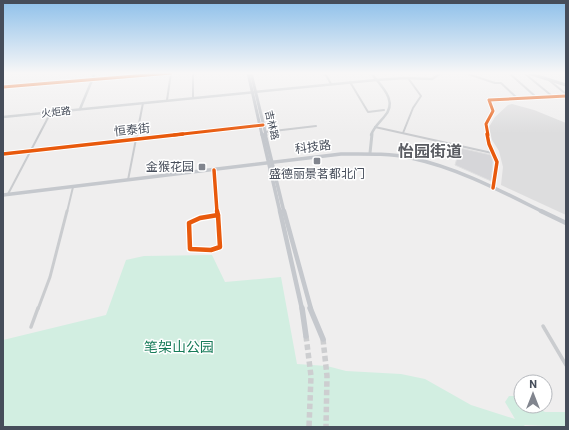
<svg xmlns="http://www.w3.org/2000/svg" width="569" height="430" viewBox="0 0 569 430" font-family="Roboto,'Noto Sans SC',sans-serif">
<rect width="100%" height="100%" fill="#efeeee"/>
<path fill="#ddddde" d="M512,104L534,110L566,123V215L501,185L503,167L499,151L492,140L489,127L495,117L508,105Z"/>
<path fill="#d2eee1" d="M212,255L225,282L281,277L297,364L327,366L346,371L401,374L425,379L471,405L515,419L505,402L509,396H515L521,400V406H533L545,412H566V427L525,425L522,427H3V340L106,315L126,260L144,256Z"/>
<path fill="#d6d6d9" stroke="#e0e0e1" d="M460,148L491,155L493,162L491,181L455,165Z"/>
<g fill="none" stroke-linecap="round" stroke-linejoin="round">
<g stroke="#cdced0" stroke-width="5.5" stroke-dasharray="5.5 3" stroke-linecap="butt">
<path d="M306,336L311,376L309,427"/>
<path d="M323,339L327,376L326,427"/>
</g>
<g stroke="#cacccf" stroke-width="2">
<path d="M193,73V98"/>
<path d="M322,73L326,75L331,84"/>
<path d="M465,73L495,83H501L517,98"/>
<path d="M509,73L536,97"/>
<path d="M524,73L552,96"/>
<path d="M551,80L550,81L566,94"/>
<path d="M350,82L368,112L384,110"/>
<path d="M3,87L171,73"/>
<path d="M167,100L171,73"/>
<path d="M375,127L492,153"/>
<path d="M265,132L316,126"/>
<path d="M403,133L413,108L421,96L408,78"/>
<path d="M3,154L263,125"/>
<path d="M214,170L217,212"/>
<path d="M128,180L143,103"/>
<path d="M493,188L497,162L489,144L486,124L493,111L489,100L566,96"/>
<path d="M8,194L51,112"/>
<path d="M67,212L73,187"/>
</g>
<g stroke="#cacccf" stroke-width="3">
<path d="M217,211L218,215"/>
<path d="M218,215L220,247L211,250L190,249L189,223L200,218Z"/>
<path d="M38,309L50,277L67,211"/>
</g>
<g stroke="#cacccf" stroke-width="3.5">
<path d="M543,326L566,365"/>
<path d="M31,327L38,308"/>
</g>
<g stroke="#cbced1" stroke-width="2.5">
<path d="M371,73C381,86 399,101 384,117C379,123 374,127 371,135"/>
<path d="M80,109L95,73"/>
<path d="M3,117L376,80L405,78L432,79L441,73"/>
</g>
<path stroke="#cbced1" stroke-width="3" d="M370,153L372,134"/>
<g stroke="#c5c8cd" stroke-width="3">
<path d="M248,73L262,135"/>
<path d="M251,73L266,135"/>
<path d="M528,73L566,85"/>
</g>
<g stroke="#c5c8cd" stroke-width="3.5">
<path d="M262,134L280,212"/>
<path d="M265,134L284,212"/>
<path d="M3,195L341,154C364,154 388,153 411,158C458,168 501,191 543,212"/>
</g>
<g stroke="#c5c8cd" stroke-width="4.5">
<path d="M280,211L302,309"/>
<path d="M284,211L311,309"/>
<path d="M541,211L566,223"/>
</g>
<g stroke="#c5c8cd" stroke-width="5.5">
<path d="M302,308L306,336"/>
<path d="M310,308L323,339"/>
</g>
<defs>
<g id="cycleway-far2">
<path d="M3,87L171,73"/>
<path d="M174,135L263,125"/>
<path d="M488,135L486,124L493,111L489,100L566,96"/>
</g>
<g id="cycleway-far1">
<path d="M487,134L489,144L497,162L493,188"/>
<path d="M3,154L183,134"/>
<path d="M214,170L217,212"/>
</g>
<g id="cycleway">
<path d="M217,211L218,215"/>
<path d="M218,215L220,247L211,250L190,249L189,223L200,218Z"/>
</g>
</defs>
<use href="#cycleway-far2" stroke="#fff" stroke-width="5"/>
<use href="#cycleway-far1" stroke="#fff" stroke-width="5.5"/>
<use href="#cycleway" stroke="#fff" stroke-width="7"/>
<use href="#cycleway-far2" stroke="#e8590c" stroke-width="3"/>
<use href="#cycleway-far1" stroke="#e8590c" stroke-width="3.5"/>
<use href="#cycleway" stroke="#e8590c" stroke-width="4.5"/>
</g>
<linearGradient id="sky" x2="0" y2="1"><stop stop-color="#8ec0ea"/><stop offset="0.55" stop-color="#f8f7f7"/><stop offset="1" stop-color="#f8f7f7" stop-opacity="0"/></linearGradient>
<rect width="569" height="133" fill="url(#sky)"/>
<g fill="#81858e" stroke="#fff" stroke-width="1.5">
<rect x="313" y="157" width="8" height="8" rx="2"/>
<rect x="198" y="163" width="8" height="8" rx="2"/>
</g>
<g text-anchor="middle" dominant-baseline="central" stroke-width="3" stroke-linejoin="round" paint-order="stroke">
<g font-size="10" fill="#464d5a" stroke="#fff">
<text transform="translate(56 112) rotate(-6)">火炬路</text>
<text transform="translate(272 125) rotate(77)">吉林路</text>
</g>
<g font-size="12" fill="#464d5a" stroke="#fff">
<text transform="translate(132 130) rotate(-6)">恒泰街</text>
<text transform="translate(313 147) rotate(-7)">科技路</text>
</g>
<g font-size="12" fill="#464d5a" stroke="#fff" text-anchor="end">
<text x="194" y="167">金猴花园</text>
<text x="317" y="174" text-anchor="middle">盛德丽景茗都北门</text>
</g>
<g font-size="14" fill="#177b59" stroke="#fff">
<text x="179" y="347">笔架山公园</text>
</g>
<g font-size="16" font-weight="bold" fill="#5a5c62" stroke="#fff">
<text x="430" y="151">怡园街道</text>
</g>
</g>
<rect width="569" height="430" fill="none" stroke="#464d5a" stroke-width="8"/>
<g transform="translate(533 394)"><circle r="19" fill="#ffffff" stroke="#b5b8bd"/>
<path d="M0-3L7 15L0 10L-7 15Z" fill="#81858e"/>
<text y="-6" font-size="11" font-weight="bold" text-anchor="middle" fill="#464d5a">N</text>
</g>
</svg>
